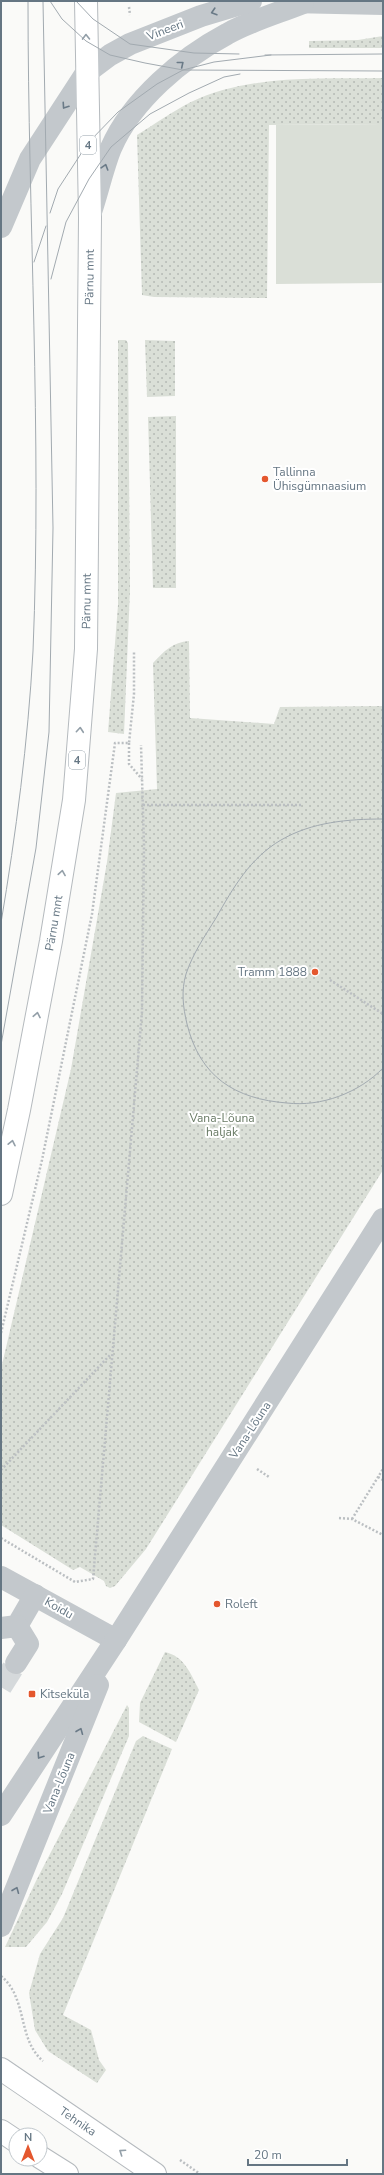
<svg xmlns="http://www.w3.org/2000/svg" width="384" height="2175" viewBox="0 0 384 2175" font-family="'Nunito Sans',sans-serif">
<defs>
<pattern id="grass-dots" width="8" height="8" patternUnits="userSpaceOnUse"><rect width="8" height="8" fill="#dadfd7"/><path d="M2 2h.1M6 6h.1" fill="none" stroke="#b4b9b4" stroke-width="1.8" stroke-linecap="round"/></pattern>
</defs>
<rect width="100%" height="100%" fill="#fafaf8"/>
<g fill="url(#grass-dots)">
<path d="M383,36V48H309V41L358,40Z"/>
<path d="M383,78V124L269,125L267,298L154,297L142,295L137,135C155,124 173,111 191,102C250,74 320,79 383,78Z"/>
<path d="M118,340H126L128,343L130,590L124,734L108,732L118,605Z"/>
<path d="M145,340L175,341V396L147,397Z"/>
<path d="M176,416V588H153L148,417Z"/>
<path d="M189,641L190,718L274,724L280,707L383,706V1170L146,1549L115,1586L110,1588L106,1586L104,1581L80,1567L73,1570L1,1525V1369L71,1069L107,862L116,793L157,789L153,663C164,651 173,642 189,641Z"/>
<path d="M165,1652C184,1656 191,1674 199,1690L176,1742L139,1722L140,1703Z"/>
<path d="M127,1705L129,1708V1736L62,1894L47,1922L26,1947H5L36,1881Z"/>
<path d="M143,1736L172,1749L63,2015L91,2030L99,2060L106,2070L97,2083L48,2051L35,2030L29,1993L40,1954L63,1918L136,1741Z"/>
</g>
<path fill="#dadfd7" d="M383,124V283L276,284V125Z"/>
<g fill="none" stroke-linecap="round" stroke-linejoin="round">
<path stroke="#d5d9db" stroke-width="22" stroke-dasharray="22 11" stroke-linecap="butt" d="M1,1687L16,1663"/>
<defs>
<g id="major">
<path id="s1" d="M1,1194L19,1110L51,941L74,800L86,649L90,218L86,1"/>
<path id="s2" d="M1,2069L155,2174"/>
<path d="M1,2131L16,2141"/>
<path d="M40,2157L67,2174"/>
</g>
</defs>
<use href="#major" stroke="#b5babe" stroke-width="24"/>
<g stroke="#bbbfc2" stroke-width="2.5" stroke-dasharray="2 2" stroke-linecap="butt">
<path d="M129,7L130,15"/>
<path d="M129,743V764L142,779"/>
<path d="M143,805H303"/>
<path d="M330,980L383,1014"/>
<path d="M1,1333L42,1160L92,914L115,743H129L134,694V651"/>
<path d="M257,1469L269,1477"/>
<path d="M1,1470L111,1354"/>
<path d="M378,1477L383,1480"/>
<path d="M339,1518L352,1519L383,1535"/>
<path d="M352,1519L383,1469"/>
<path d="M1,1538L75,1582L93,1579L142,1012L144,845L141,745"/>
<path d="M1,1976C28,1998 17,2039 43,2061"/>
<path d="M180,2160L200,2174"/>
</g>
<g stroke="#c3c8cc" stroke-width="22">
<path d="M289,2L383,4"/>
<path d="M91,212C98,191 103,168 111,148C132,100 182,58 227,34C250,21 278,13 303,3"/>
<path d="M1,227L30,159L86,73L110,55L130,44L201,16L251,1"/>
<path d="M1,1577L116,1640"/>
<path d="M1,1628L17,1626L35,1595"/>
<path d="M16,1663L28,1644L17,1626"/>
<path d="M1,1815L116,1640L383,1219"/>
<path d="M1,1926L98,1685"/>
</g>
<use href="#major" stroke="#fff" stroke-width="22"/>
<g stroke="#a2aab0" stroke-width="1">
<path d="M50,1L62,19L86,41L110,55L145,63L183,70L383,71"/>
<path d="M76,1L93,19L130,44L194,53L239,54"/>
<path d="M265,55L383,54"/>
<path d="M50,213L58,189L88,143L118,112L157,84L183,70L214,62L271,55"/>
<path d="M34,262L46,226"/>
<path d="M51,279L66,222L89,179L111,147L150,114L189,93L224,77L240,74"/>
<path d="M383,819C348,819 312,822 281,840C250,858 233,888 216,918C205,936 193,953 186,974C181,991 183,1007 187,1024C200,1077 235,1099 287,1103C321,1107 359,1093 383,1068"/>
<path d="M1,923C16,833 28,742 33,651C42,435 28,217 28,1"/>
<path d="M1,1045L36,848L49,732L53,528L43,1"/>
</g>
</g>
<defs><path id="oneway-chevron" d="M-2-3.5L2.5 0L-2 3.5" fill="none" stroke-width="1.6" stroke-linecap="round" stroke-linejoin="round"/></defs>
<g stroke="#6a7a87">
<use href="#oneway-chevron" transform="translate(214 12) rotate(163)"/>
<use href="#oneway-chevron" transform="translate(181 64) rotate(-39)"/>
<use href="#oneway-chevron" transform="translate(65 106) rotate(124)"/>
<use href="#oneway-chevron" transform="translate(105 167) rotate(-73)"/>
<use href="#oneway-chevron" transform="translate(80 1731) rotate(-68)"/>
<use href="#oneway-chevron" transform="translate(40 1756) rotate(124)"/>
<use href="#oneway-chevron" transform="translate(16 1890) rotate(-68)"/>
</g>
<g stroke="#939fa8">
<use href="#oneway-chevron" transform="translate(86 37) rotate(-91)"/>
<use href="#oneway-chevron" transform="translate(80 730) rotate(-85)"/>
<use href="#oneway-chevron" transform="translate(62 873) rotate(-81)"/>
<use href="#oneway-chevron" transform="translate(37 1015) rotate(-79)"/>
<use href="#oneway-chevron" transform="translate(12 1143) rotate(-78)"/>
<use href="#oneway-chevron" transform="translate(122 2152) rotate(-146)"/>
</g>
<g fill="#e4572e" stroke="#fff" stroke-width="1.5">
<circle cx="265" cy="479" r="4"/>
<circle cx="315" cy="972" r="4"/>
<circle cx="217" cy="1604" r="4"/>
<rect x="28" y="1690" width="8" height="8" rx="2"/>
</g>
<g text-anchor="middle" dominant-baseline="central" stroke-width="4" stroke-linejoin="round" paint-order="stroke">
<g fill="#fff" stroke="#939fa8" stroke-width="1">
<rect x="80" y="136" width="16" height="18" rx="3"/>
<rect x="69" y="751" width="16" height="18" rx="3"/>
</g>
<g font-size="11" font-weight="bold" fill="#657683">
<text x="88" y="145">4</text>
<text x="77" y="760">4</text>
</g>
<g font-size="12" fill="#657683" stroke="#fff">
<text transform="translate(165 30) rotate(-21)">Vineeri</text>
<text stroke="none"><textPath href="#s1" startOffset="924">Pärnu mnt</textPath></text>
<text stroke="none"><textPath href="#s1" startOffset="600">Pärnu mnt</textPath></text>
<text stroke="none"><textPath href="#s1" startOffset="276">Pärnu mnt</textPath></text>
<text transform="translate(250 1430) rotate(-57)">Vana-Lõuna</text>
<text transform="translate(59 1608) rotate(29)">Koidu</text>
<text transform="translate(59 1783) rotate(-68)">Vana-Lõuna</text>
<text stroke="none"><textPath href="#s2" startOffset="93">Tehnika</textPath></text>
</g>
<g font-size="12" fill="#657683" stroke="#fff" text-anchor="start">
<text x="273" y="472">Tallinna<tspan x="273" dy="14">Ühisgümnaasium</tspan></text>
<text x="307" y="972" text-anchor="end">Tramm 1888</text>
<text x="225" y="1604">Roleft</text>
<text x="40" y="1694">Kitseküla</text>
</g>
<g font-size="12" fill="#687a64" stroke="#fff">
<text x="222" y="1118">Vana-Lõuna<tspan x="222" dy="14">haljak</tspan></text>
</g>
</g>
<rect width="384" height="2175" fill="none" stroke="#657683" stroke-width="4"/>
<g transform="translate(28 2147)"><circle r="19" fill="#ffffff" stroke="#c1c8cd"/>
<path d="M0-3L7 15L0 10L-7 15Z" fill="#e4572e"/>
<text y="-6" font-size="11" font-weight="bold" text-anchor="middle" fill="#657683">N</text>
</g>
<path d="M248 2159v6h99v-6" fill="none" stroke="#657683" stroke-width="2"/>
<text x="254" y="2159" font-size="12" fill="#657683" stroke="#ffffff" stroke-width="3" paint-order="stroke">20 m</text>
</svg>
